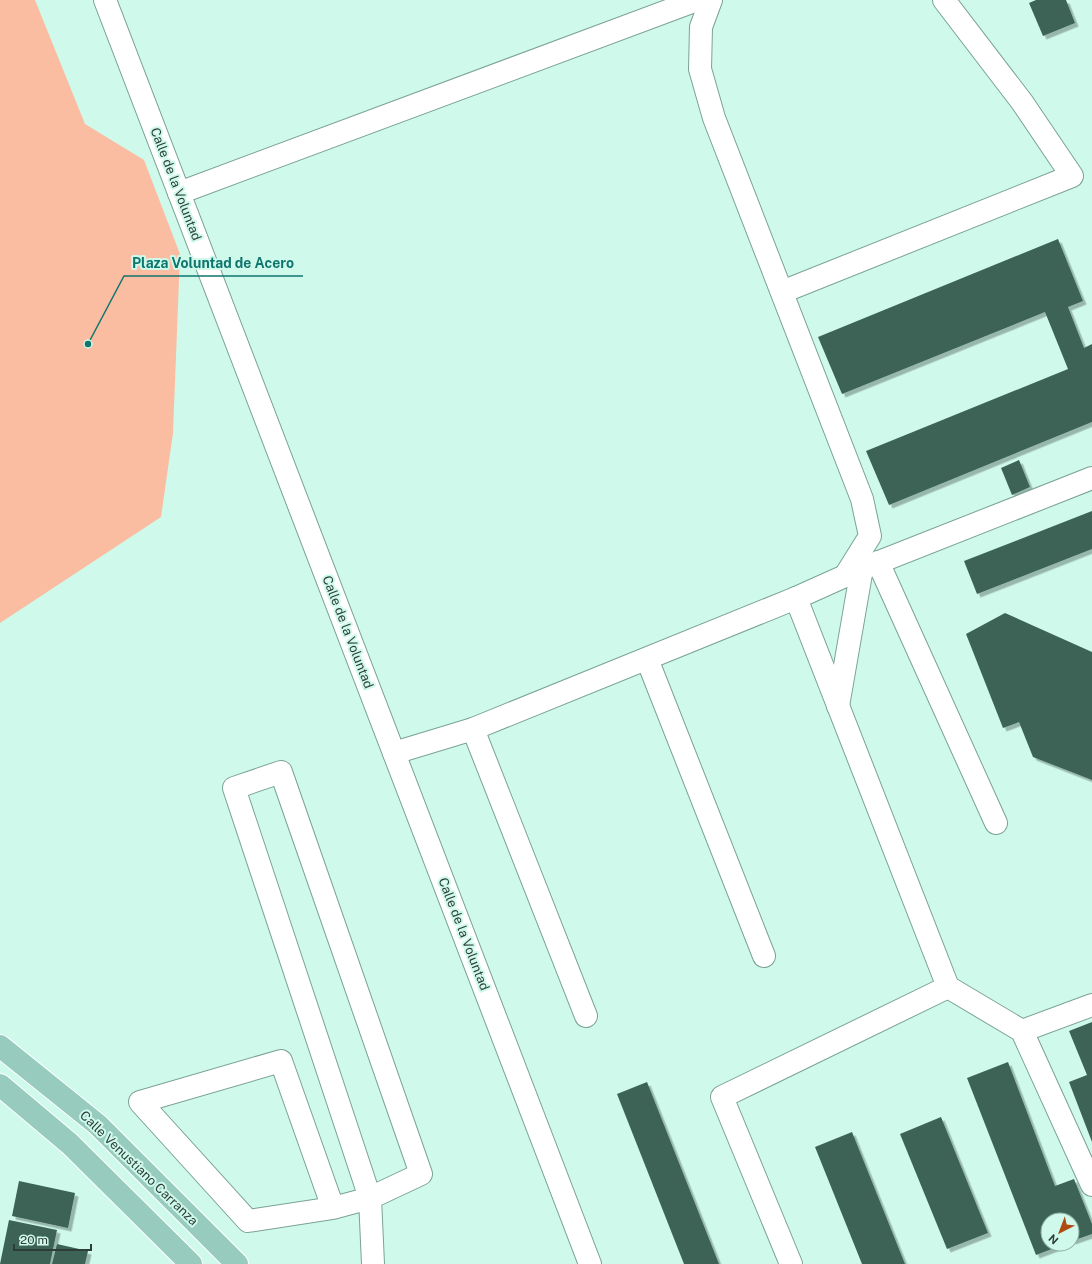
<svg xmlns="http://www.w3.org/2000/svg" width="1092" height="1264" viewBox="0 0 1092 1264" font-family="'Public Sans',sans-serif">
<defs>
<filter id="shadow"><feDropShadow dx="3.5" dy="3.5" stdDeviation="0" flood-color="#0004"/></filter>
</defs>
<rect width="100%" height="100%" fill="#cff9eb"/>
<path fill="#fbbda1" d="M0,0H35L85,124L144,160L180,254L173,433L161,517L0,623Z"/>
<g fill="#3c6357" filter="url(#shadow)">
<path d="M1036,0H1066L1075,23L1043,36L1029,3Z"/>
<path d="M1058,239L1083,301L1068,307L1084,348L1092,344V422L889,505L866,451L1068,369L1045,312L842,394L818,337Z"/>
<path d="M1019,460L1030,487L1012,495L1001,468Z"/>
<path d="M1092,511V549L977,594L964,561Z"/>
<path d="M1005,613L1092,652V780L1033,757L1019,722L1003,728L966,634Z"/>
<path d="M1092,1022V1142L1069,1082L1087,1075L1069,1031Z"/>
<path d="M1008,1062L1055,1186L1074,1179L1092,1224V1234L1072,1241V1220H1048V1244H1065L1036,1255L967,1078Z"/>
<path d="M647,1082L719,1264H684L617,1094Z"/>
<path d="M941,1117L988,1233L947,1249L900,1134Z"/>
<path d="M852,1132L905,1264H862L815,1147Z"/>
<path d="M19,1181L75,1193L68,1228L12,1216Z"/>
<path d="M9,1220L57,1230L50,1264H0Z"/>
<path d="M57,1244L88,1251L85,1264H52Z"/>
</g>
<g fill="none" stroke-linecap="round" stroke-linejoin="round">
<defs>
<g id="minor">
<path d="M105,0L590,1264"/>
<path d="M179,193L697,0"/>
<path d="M782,292L1072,176L1022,102L944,0"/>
<path d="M878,562L996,823"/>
<path d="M864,568L1092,478"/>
<path d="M796,598L948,987L1022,1031L1092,1185"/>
<path d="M647,659L764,956"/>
<path d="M838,706L862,568"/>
<path d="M473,729L586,1016"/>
<path d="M394,753L473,729L796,598L845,576L870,536L862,499L714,118L700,69L701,27L711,0"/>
<path d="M1022,1031L1092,1005"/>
<path d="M333,1208L248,1221L140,1102L281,1061L333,1208L370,1198L421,1174L281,772L234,788L370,1198L373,1264"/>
<path d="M791,1264L722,1097L948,987"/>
</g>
<g id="major">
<path d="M0,1046L98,1125L237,1264"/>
<path d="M0,1085L70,1144L191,1264"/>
</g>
</defs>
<use href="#minor" stroke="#7aa295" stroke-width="24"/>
<use href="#major" stroke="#fff" stroke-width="24"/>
<use href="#minor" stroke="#fff" stroke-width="22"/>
<use href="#major" stroke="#96cbbd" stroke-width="22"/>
</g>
<g text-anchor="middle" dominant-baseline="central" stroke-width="4" stroke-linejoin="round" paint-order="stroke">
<g font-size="13" fill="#2d3e38" stroke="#cff9eb">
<text transform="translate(176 184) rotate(69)">Calle de la Voluntad</text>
<text transform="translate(348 632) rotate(69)">Calle de la Voluntad</text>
<text transform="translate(464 934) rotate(69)">Calle de la Voluntad</text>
<text transform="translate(139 1168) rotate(44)">Calle Venustiano Carranza</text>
</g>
</g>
<path fill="none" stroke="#0f766e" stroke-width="1.5" d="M88 344L124 276H303"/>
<circle fill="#0f766e" stroke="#cff9eb" stroke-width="1.5" cx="88" cy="344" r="4"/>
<g font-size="14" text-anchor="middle" font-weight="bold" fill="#0f766e" stroke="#cff9eb" stroke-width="4" stroke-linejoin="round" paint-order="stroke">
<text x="213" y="268">Plaza Voluntad de Acero</text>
</g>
<g transform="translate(1060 1232) rotate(222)"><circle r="19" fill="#cff9eb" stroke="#8eaea3"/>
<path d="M0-3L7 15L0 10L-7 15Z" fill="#ae4b13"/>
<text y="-6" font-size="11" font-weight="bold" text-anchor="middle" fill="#2d3e38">N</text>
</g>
<path d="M14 1244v6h77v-6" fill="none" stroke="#2d3e38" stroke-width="2"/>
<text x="20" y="1244" font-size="12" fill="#2d3e38" stroke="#cff9eb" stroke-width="3" paint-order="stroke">20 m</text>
</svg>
